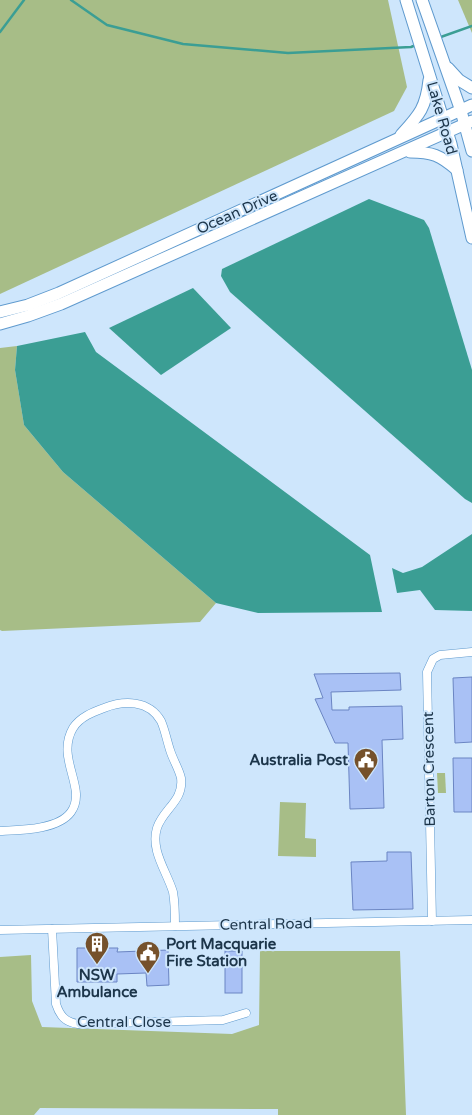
<svg xmlns="http://www.w3.org/2000/svg" width="472" height="1115" viewBox="0 0 472 1115" font-family="'Varela Round',sans-serif">
<rect width="100%" height="100%" fill="#cee6fc"/>
<g fill="#a7bd87">
<path d="M0,0H388L407,87L394,111L0,294Z"/>
<path d="M458,0H472V33Z"/>
<path d="M17,346L15,370L24,425L63,472L216,603L200,622L2,631L0,630V348Z"/>
<path d="M437,773H445L446,793H438Z"/>
<path d="M280,802L306,803L305,838L316,839V857L278,856Z"/>
<path d="M260,951H400L406,1115H278V1109L40,1108L34,1115H0V957L31,955L32,1001L42,1027L232,1034L259,1025Z"/>
</g>
<g fill="#3b9e94">
<path d="M369,199L424,220L429,228L472,370V503L465,499L230,292L221,276L222,269Z"/>
<path d="M193,288L231,328L161,375L109,328Z"/>
<path d="M85,332L96,352L370,555L382,612L258,613L216,603L63,472L24,425L15,370L17,346Z"/>
<path d="M472,534V611L435,610L420,590L397,593L392,568L403,573L422,567Z"/>
</g>
<g fill="none" stroke-linecap="round" stroke-linejoin="round">
<g stroke="#3b9e94" stroke-width="2.5">
<path d="M71,0L107,25L183,44L288,53L411,47L416,45"/>
<path d="M0,32L24,0"/>
<path d="M438,38L472,26"/>
</g>
</g>
<g fill="#a9c1f5" stroke="#6b85c3">
<path d="M400,673L401,690L331,692L332,710H349V707L402,706L403,739L382,740L384,808L350,809L348,743H335L315,699L323,698L314,674Z"/>
<path d="M472,677V742L455,743L453,678Z"/>
<path d="M453,758H472V812H454Z"/>
<path d="M387,852H411L413,909L353,910L351,862L387,861Z"/>
<path d="M77,948H118L117,952L168,950L169,985L147,986L146,973L117,974V982H77Z"/>
<rect x="225" y="951" width="17" height="42"/>
</g>
<g fill="none" stroke-linecap="round" stroke-linejoin="round">
<defs>
<g id="minor">
<path d="M0,831C20,830 58,830 71,812C88,788 55,759 73,728C80,717 93,712 104,708C124,700 149,700 161,721C165,730 167,741 170,750C173,760 179,769 181,778C184,801 163,809 157,828C150,850 167,872 173,892C175,903 175,915 175,926"/>
<path d="M432,921L427,672L433,659L440,655L472,652"/>
<path d="M52,929L56,1004C60,1016 65,1022 78,1024L223,1020L246,1013"/>
<path d="M0,930L472,920"/>
</g>
<g id="secondary">
<path d="M406,0L451,144L472,238"/>
<path d="M422,0L461,111L472,151"/>
<path d="M448,68L459,80L472,88"/>
<path d="M401,135C419,115 426,108 429,80"/>
<path d="M410,152C432,152 440,155 457,170"/>
<path d="M0,312L28,305L59,293L472,105"/>
<path d="M0,324L28,316L61,304L472,121"/>
</g>
</defs>
<use href="#minor" stroke="#5f9ace" stroke-width="9"/>
<use href="#secondary" stroke="#5f9ace" stroke-width="13"/>
<use href="#minor" stroke="#fff" stroke-width="8"/>
<use href="#secondary" stroke="#fff" stroke-width="11"/>
</g>
<defs>
<symbol id="civic-pin" viewBox="-11 -11 22 30"><path d="M0 17L-7.5 6A9.5 9.5 0 1 1 7.5 6Z" fill="#75512b" stroke="#cee6fc"/><path d="M-.6-6.5H3V-4.5H.6V-3L4-1V1h2V6H-6V1h2V-1L-.6-3ZM-1.2 2.5V6h2.4V2.5Z" fill="#fff"/></symbol>
<symbol id="building-pin" viewBox="-11 -11 22 30"><path d="M0 17L-7.5 6A9.5 9.5 0 1 1 7.5 6Z" fill="#75512b" stroke="#cee6fc"/><path d="M-4-6H4V6H1V3H-1V6H-4ZM-2.5-4.3h1.7v1.8h-1.7ZM.8-4.3h1.7v1.8H.8ZM-2.5-1h1.7V.8h-1.7ZM.8-1h1.7V.8H.8Z" fill="#fff"/></symbol>
</defs>
<g fill-rule="evenodd">
<use href="#civic-pin" x="352" y="746" width="28" height="38"/>
<use href="#building-pin" x="83" y="930" width="28" height="38"/>
<use href="#civic-pin" x="134" y="939" width="28" height="38"/>
</g>
<g text-anchor="middle" dominant-baseline="central" stroke-width="4" stroke-linejoin="round" paint-order="stroke">
<g font-size="15" fill="#1c354a" stroke="#cee6fc">
<text transform="translate(442 118) rotate(74)">Lake Road</text>
<text transform="translate(237 212) rotate(-24)">Ocean Drive</text>
<text transform="translate(429 769) rotate(-91)">Barton Crescent</text>
<text transform="translate(266 924) rotate(-1)">Central Road</text>
<text x="124" y="1022">Central Close</text>
</g>
<g font-size="15" font-weight="bold" fill="#1c354a" stroke="#cee6fc" text-anchor="end">
<text x="348" y="760">Australia Post</text>
<text x="166" y="944" text-anchor="start">Port Macquarie<tspan x="166" dy="17">Fire Station</tspan></text>
<text x="97" y="975" text-anchor="middle">NSW<tspan x="97" dy="17">Ambulance</tspan></text>
</g>
</g>
</svg>
